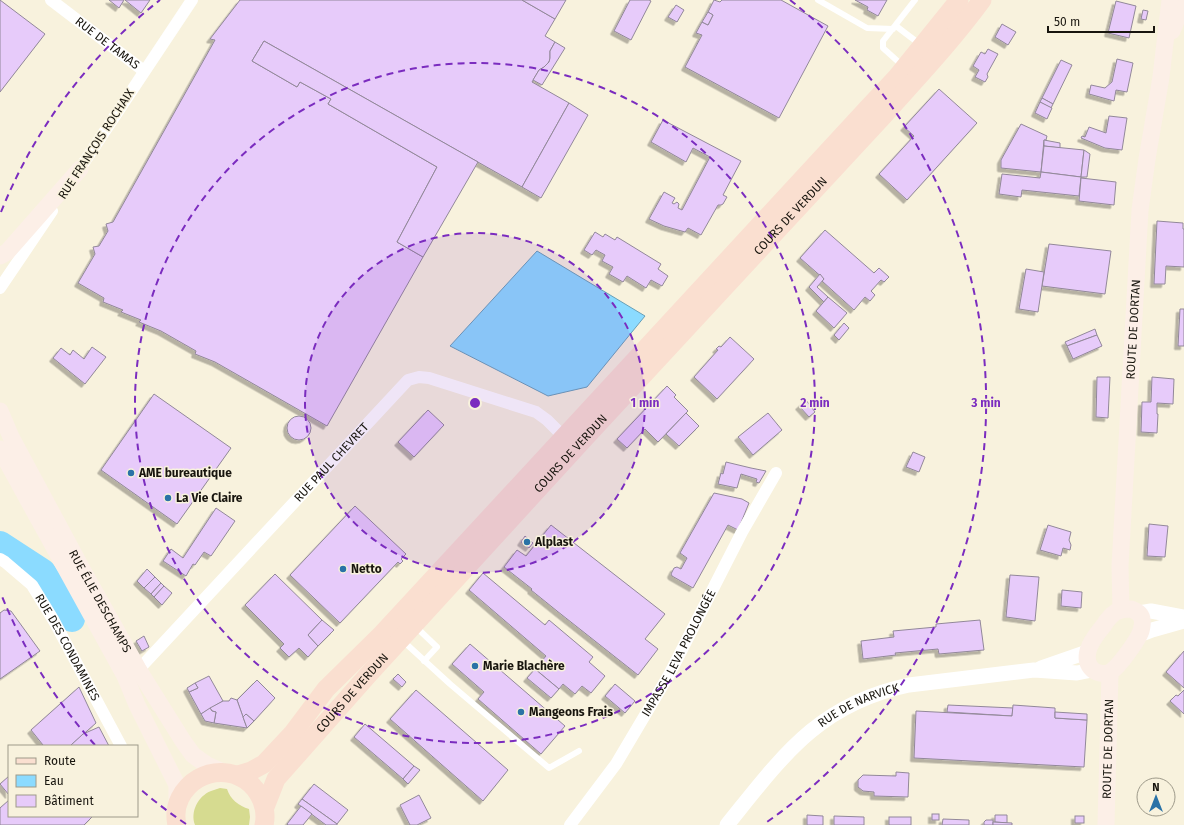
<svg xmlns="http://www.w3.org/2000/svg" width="1184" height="825" viewBox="0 0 1184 825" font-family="'Fira Sans',sans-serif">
<defs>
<filter id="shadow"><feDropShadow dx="-3.5" dy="3.5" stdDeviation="0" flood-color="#0004"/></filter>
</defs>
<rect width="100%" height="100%" fill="#f8f2dd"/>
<path fill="#d6db90" d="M220,788L227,789C230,799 239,806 249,809L250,817L249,825H195C190,812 198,796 211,791C214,790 217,789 220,788Z"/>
<path fill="#8bdbff" stroke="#68a0b7" d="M537,251L645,316L587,387L548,396L450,346Z"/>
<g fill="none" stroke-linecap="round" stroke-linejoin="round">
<path stroke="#8bdbff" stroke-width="26" d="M0,544L43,572L57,593L72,619"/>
</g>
<g fill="#e7cbfa" stroke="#928899" filter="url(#shadow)">
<path d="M0,0L45,34L0,92Z"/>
<path d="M109,0H124L119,8Z"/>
<path d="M125,0H150L141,13Z"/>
<path d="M240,0H522L555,19L545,36L555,42L550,51V60L546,66L539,70L532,82L569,103L522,187L264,41L252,61L297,87L300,82L331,99L328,104L437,167L397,242L423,257L327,426L215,362L195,354L196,351L161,331L139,322L141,320L121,312L123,310L103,302L104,298L78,283L95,254L93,247L99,246L108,231L106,224L113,222L215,40L210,39Z"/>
<path d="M522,0H566L555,19Z"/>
<path d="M630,0H649L651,1L631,40L614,31Z"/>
<path d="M714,0L720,2L722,0H781L828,26L779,118L685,67L702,35L696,33L702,22L708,25L713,15L708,12Z"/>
<path d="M855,0H887L878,16L867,10L868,7Z"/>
<path d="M1116,1L1136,6L1129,38L1108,33Z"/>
<path d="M676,5L684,10L677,22L668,17Z"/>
<path d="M1143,10L1148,11L1146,20L1141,19Z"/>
<path d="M708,12L713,15L708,25L702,22Z"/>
<path d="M1002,24L1016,32L1008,45L995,37Z"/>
<path d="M264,41L478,162L423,257L397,242L437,167L328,104L331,99L300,82L297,87L252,61Z"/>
<path d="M555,42L565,48L542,85L533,80L539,70L544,67L549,62L550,58V51Z"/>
<path d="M988,49L998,54L987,74L988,77L985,82L975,77L979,70L973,66L981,52L985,54Z"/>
<path d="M1117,59L1133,63L1127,92L1116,90L1114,101L1089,94L1091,85L1105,88L1112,82Z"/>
<path d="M1061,60L1072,65L1053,104L1042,98Z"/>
<path d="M939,89L977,123L907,200L879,174L914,136L904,127Z"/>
<path d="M1042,98L1053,104L1051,108L1040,102Z"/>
<path d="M1040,102L1052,108L1047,119L1035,113Z"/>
<path d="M569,103L588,115L541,198L522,187Z"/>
<path d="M1109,116L1127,118L1122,150L1105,148L1081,138L1082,136L1085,137L1089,127L1106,133Z"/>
<path d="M663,120L741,161L723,195L727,197L723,204L721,205H718L701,235L688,228L685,232L664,226L649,219L664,192L675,198L672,203L674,204L677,202L679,204L678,208L682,210L710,157L693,148L686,162L651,142Z"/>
<path d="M1021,124L1047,136L1046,140H1044L1041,172L1001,168V160Z"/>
<path d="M1044,140L1060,143V148L1044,146Z"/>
<path d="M1044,146L1084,150L1081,177L1041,172Z"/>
<path d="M1084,150L1090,154L1087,177H1081Z"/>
<path d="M1041,172L1081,177L1079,196L1022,190L1021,197L999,194L1002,174L1040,178Z"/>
<path d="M1081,178L1116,182L1114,205L1079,201Z"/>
<path d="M1157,221L1183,223V229H1184V267L1166,266L1165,284H1154Z"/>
<path d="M825,230L874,273L879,268L889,277L884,282L881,280L871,291L875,295L870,301L865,297L854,310L822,281L824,279L800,258Z"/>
<path d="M595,232L603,237L605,234L615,240L617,237L661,264L658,269L668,276L662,286L651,280L646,288L627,276L623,282L609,274L613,267L602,261L605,255L596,250L592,255L584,250Z"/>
<path d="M1049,244L1111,251L1105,294L1042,286Z"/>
<path d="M1026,269L1044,272L1038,312L1019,309Z"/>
<path d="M820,274L824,279L817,287L828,297L824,302L809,287Z"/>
<path d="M828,297L847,313L834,328L816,311Z"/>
<path d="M1180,309H1184V346H1178Z"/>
<path d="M844,323L849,328L839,340L834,335Z"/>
<path d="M1095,329L1097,335L1067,346L1065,342Z"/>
<path d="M1097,335L1102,346L1073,359L1067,346Z"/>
<path d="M730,337L754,359L717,399L694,377L718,350L716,349L719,346L721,347Z"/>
<path d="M92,347L106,357L85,384L53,358L61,348L70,355L73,350L84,359Z"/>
<path d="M1097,377H1110L1108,418L1096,417Z"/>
<path d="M1152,377L1174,379L1173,404L1157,403V414H1158L1157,433L1141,432L1142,402H1151Z"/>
<path d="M667,386L676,395L674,397L688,411L658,442L645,429L627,448L617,439Z"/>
<path d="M154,394L231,448L177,524L101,470Z"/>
<path d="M806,400L815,412L809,417L799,406Z"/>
<path d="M428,410L444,425L414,457L398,442Z"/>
<path d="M686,413L699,426L679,446L666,434Z"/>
<path d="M768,413L782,430L753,455L738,437Z"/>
<circle cx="299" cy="428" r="12"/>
<path d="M913,452L925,457L919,472L906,467Z"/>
<path d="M726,462L751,468L766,471L759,483L756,482L757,479L741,474L737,488L718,484L721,473L723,474Z"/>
<path d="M714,493L742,499L749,503L738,530L728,525L693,588L672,576L671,574L674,568L677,567L681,569L687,558L680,553Z"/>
<path d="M355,506L406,554L401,559L403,561L400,564L398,562L340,623L290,575Z"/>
<path d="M216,508L235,521L211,556L204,552L195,565L193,564L186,576L163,561L171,549L183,558Z"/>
<path d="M1149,524L1168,526L1165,557L1147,556Z"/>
<path d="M551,525L665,614L645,639L658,649L638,675L557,611L531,590L532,589L504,567L517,550L526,556Z"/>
<path d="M1048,525L1071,532L1069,540L1071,545L1070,550L1063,548L1061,556L1040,550Z"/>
<path d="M525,536L533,543L529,548L521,542Z"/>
<path d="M147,569L155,577L144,588L137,581Z"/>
<path d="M483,573L545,625L549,620L593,657L589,662L605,676L591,693L582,686L575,694L563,684L559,689L535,669L546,656L469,590Z"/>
<path d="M275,574L322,620L308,635L318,646L308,657L299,648L289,657L280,648L284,644L245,605Z"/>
<path d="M1010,575L1039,577L1035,621L1006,617Z"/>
<path d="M155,577L161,583L151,594L144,588Z"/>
<path d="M161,583L164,586L154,597L151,594Z"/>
<path d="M164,586L172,593L162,605L154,597Z"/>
<path d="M1062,590L1082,592L1081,608L1061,606Z"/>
<path d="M4,610L11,611L40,651L0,679V613Z"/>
<path d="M322,620L334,630L318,646L308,635Z"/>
<path d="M980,620L984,650L939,654L938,649L895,653L896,655L863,659L861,641L894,637L893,631L936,627V624Z"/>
<path d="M144,636L149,647L142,651L136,641Z"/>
<path d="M470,644L565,726L541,754L478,699L484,692L452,664Z"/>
<path d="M1184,651V688L1166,672Z"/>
<path d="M535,669L559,689L551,698L527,678Z"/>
<path d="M398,674L406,682L402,687L393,679Z"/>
<path d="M209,676L223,701L201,714L189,692L198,688L195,683Z"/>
<path d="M257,680L275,698L254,721L246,714L243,717L237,700Z"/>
<path d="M195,683L198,688L189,692L187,688Z"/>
<path d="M615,684L635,701L625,713L605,696Z"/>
<path d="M79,687L96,723L70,746H42L43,745L31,730Z"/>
<path d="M416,690L508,770L483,801L390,719Z"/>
<path d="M1184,690V714L1170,701L1176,695L1178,696Z"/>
<path d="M231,698L237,700L247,728L214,723L216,712L212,711L210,708L223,701H229Z"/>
<path d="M948,705L1013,708L1012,716L947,712Z"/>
<path d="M1013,705L1055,708V718L1087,720L1084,767L914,758L916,711L1012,716Z"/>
<path d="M210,708L212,711L216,712L214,723L205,721L201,714Z"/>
<path d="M1055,712L1087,714V720L1055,718Z"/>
<path d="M246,714L254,721L247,728L243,717Z"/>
<path d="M365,724L414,766L403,779L354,737Z"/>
<path d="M99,727L109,746H70L83,734Z"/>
<path d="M414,766L420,770L408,784L403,779Z"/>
<path d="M896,772L909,773L908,797L874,796V792L863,791L858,787V780L863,775L896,776Z"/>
<path d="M9,776V795L0,784Z"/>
<path d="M314,784L348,810L337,824L302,799Z"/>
<path d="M419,795L431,818L417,825H410L400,805Z"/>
<path d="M302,799L337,824V825H326L298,804Z"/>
<path d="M9,800V816H93L84,825H0V808Z"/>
<path d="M301,806L312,814L303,825H288L287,824Z"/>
<rect x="932" y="814" width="7" height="6"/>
<path d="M807,815L823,816V825H807Z"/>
<path d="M995,815H1007V823L995,822Z"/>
<path d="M834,816L864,817V825H834Z"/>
<rect x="1075" y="816" width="9" height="7"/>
<rect x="889" y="817" width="22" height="8"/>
<path d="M943,819L969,820V825H942Z"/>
<path d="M986,820H993V825H984V822Z"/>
<path d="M993,822L1012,823V825H993Z"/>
</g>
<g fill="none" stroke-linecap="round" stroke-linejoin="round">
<g stroke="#fff" stroke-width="6">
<path d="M818,0L867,28L893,29"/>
<path d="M896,26L921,45"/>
<path d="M903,66L883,48V41L915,0"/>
<path d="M416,627L437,647L424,661"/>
<path d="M403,641L450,684L549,768L579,751"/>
</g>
<g stroke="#fff" stroke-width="12">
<path id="s1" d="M51,0L144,71"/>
<path d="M75,176L192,0"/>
<path d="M0,288L52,211"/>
<path id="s2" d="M0,559L5,562L32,585L54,621L121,746"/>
<path id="s3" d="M138,669L141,667L408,380L419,377L429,378L536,412L547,420L564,437"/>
<path id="s4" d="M570,825L616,764L670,673L742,532L776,473"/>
</g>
<g stroke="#fff" stroke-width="15">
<path d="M1139,613L1151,611L1184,617"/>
<path d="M1139,635L1152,630L1184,621"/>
<path d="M1041,668L1087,652"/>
<path id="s5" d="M727,825C782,757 818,704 909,685L1034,670L1077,673L1092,670"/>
</g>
<g stroke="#fcefe7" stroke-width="17">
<path d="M1172,31L1184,2"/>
<path d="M0,256L7,252L80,169"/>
<path id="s6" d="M0,411L11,437L83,571L138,669L183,741L193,755L207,765L223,772"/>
<path d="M0,449L125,676L137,705L177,785V805"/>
<path d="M1131,609C1136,611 1141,613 1142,619C1143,622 1142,627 1141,631C1138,640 1118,668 1110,672C1104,675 1095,673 1091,668C1080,654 1095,636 1104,625C1107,620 1111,615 1116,612C1121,609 1126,609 1131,609Z"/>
<path id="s7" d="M1121,610L1120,566L1140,210L1147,159L1161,77L1170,0"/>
<path id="s8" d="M1106,825L1110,673"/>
</g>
<g stroke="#fadfd0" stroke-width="19">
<path d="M238,775L251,771L264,764L293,733L326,689L382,634L868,108L897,77L959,0"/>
<path id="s9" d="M265,807L276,779L368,675L581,442L884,115C918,77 952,41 982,0"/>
<path d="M177,825C175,816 176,806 180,798C198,763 247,764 262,801C265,809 266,817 264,825"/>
</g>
</g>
<circle cx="475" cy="403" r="170" fill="#7b2cbf" fill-opacity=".12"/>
<g fill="none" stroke="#7b2cbf" stroke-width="2" stroke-dasharray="7 5">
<circle cx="475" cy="403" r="170"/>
<circle cx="475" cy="403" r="340"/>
<path d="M186 824A511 511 0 0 1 140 789M95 745A511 511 0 0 1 1 594M1 212A511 511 0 0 1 160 0M790 0A511 511 0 0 1 764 824"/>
</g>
<g fill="#2a72a6" stroke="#f8f2dd" stroke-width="1.5">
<circle cx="131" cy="473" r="4"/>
<circle cx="168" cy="498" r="4"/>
<circle cx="527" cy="542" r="4"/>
<circle cx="343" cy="569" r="4"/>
<circle cx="475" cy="666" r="4"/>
<circle cx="521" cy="712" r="4"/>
</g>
<g text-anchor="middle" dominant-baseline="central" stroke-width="3" stroke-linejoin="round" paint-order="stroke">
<g font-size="12" fill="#18150e" stroke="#f8f2dd">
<text stroke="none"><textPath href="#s1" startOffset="71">RUE DE TAMAS</textPath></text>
<text transform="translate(96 144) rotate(-57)">RUE FRANÇOIS ROCHAIX</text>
<text stroke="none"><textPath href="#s9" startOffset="793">COURS DE VERDUN</textPath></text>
<text stroke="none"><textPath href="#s7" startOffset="281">ROUTE DE DORTAN</textPath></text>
<text stroke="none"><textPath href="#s9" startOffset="469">COURS DE VERDUN</textPath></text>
<text stroke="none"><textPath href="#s3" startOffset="283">RUE PAUL CHEVRET</textPath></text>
<text stroke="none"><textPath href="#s6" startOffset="215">RUE ÉLIE DESCHAMPS</textPath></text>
<text stroke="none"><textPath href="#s2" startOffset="113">RUE DES CONDAMINES</textPath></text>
<text stroke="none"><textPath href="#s4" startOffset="204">IMPASSE LEVA PROLONGÉE</textPath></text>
<text stroke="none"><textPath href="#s9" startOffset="145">COURS DE VERDUN</textPath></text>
<text stroke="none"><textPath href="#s5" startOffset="181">RUE DE NARVICK</textPath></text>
<text stroke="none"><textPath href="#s8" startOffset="76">ROUTE DE DORTAN</textPath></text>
</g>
<g font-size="12" font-weight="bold" fill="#18150e" stroke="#f8f2dd" text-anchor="start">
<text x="139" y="473">AME bureautique</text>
<text x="176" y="498">La Vie Claire</text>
<text x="535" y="542">Alplast</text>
<text x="351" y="569">Netto</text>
<text x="483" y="666">Marie Blachère</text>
<text x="529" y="712">Mangeons Frais</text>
</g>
</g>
<circle cx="475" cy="403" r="6" fill="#7b2cbf" stroke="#f8f2dd" stroke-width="2"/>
<g font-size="12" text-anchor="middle" font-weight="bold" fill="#7b2cbf" stroke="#f8f2dd" stroke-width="3" stroke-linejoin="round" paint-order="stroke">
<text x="645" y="407">1 min</text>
<text x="815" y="407">2 min</text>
<text x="986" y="407">3 min</text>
</g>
<rect x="8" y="745" width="130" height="72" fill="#f8f2dd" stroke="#9e9a8a"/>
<rect x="16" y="758" width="20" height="6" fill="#fadfd0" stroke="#9e9a8a"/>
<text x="44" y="765" font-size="12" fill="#18150e">Route</text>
<rect x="16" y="775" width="20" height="12" fill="#8bdbff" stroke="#9e9a8a"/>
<text x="44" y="785" font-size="12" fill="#18150e">Eau</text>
<rect x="16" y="795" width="20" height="12" fill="#e7cbfa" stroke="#9e9a8a"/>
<text x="44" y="805" font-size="12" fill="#18150e">Bâtiment</text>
<g transform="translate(1156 797)"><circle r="19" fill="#f8f2dd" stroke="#9e9a8a"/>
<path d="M0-3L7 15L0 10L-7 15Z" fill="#2a72a6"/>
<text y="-6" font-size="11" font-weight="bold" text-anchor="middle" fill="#18150e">N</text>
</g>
<path d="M1048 26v6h106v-6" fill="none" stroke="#18150e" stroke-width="2"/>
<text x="1054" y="26" font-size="12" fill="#18150e" stroke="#f8f2dd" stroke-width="3" paint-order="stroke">50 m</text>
</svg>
